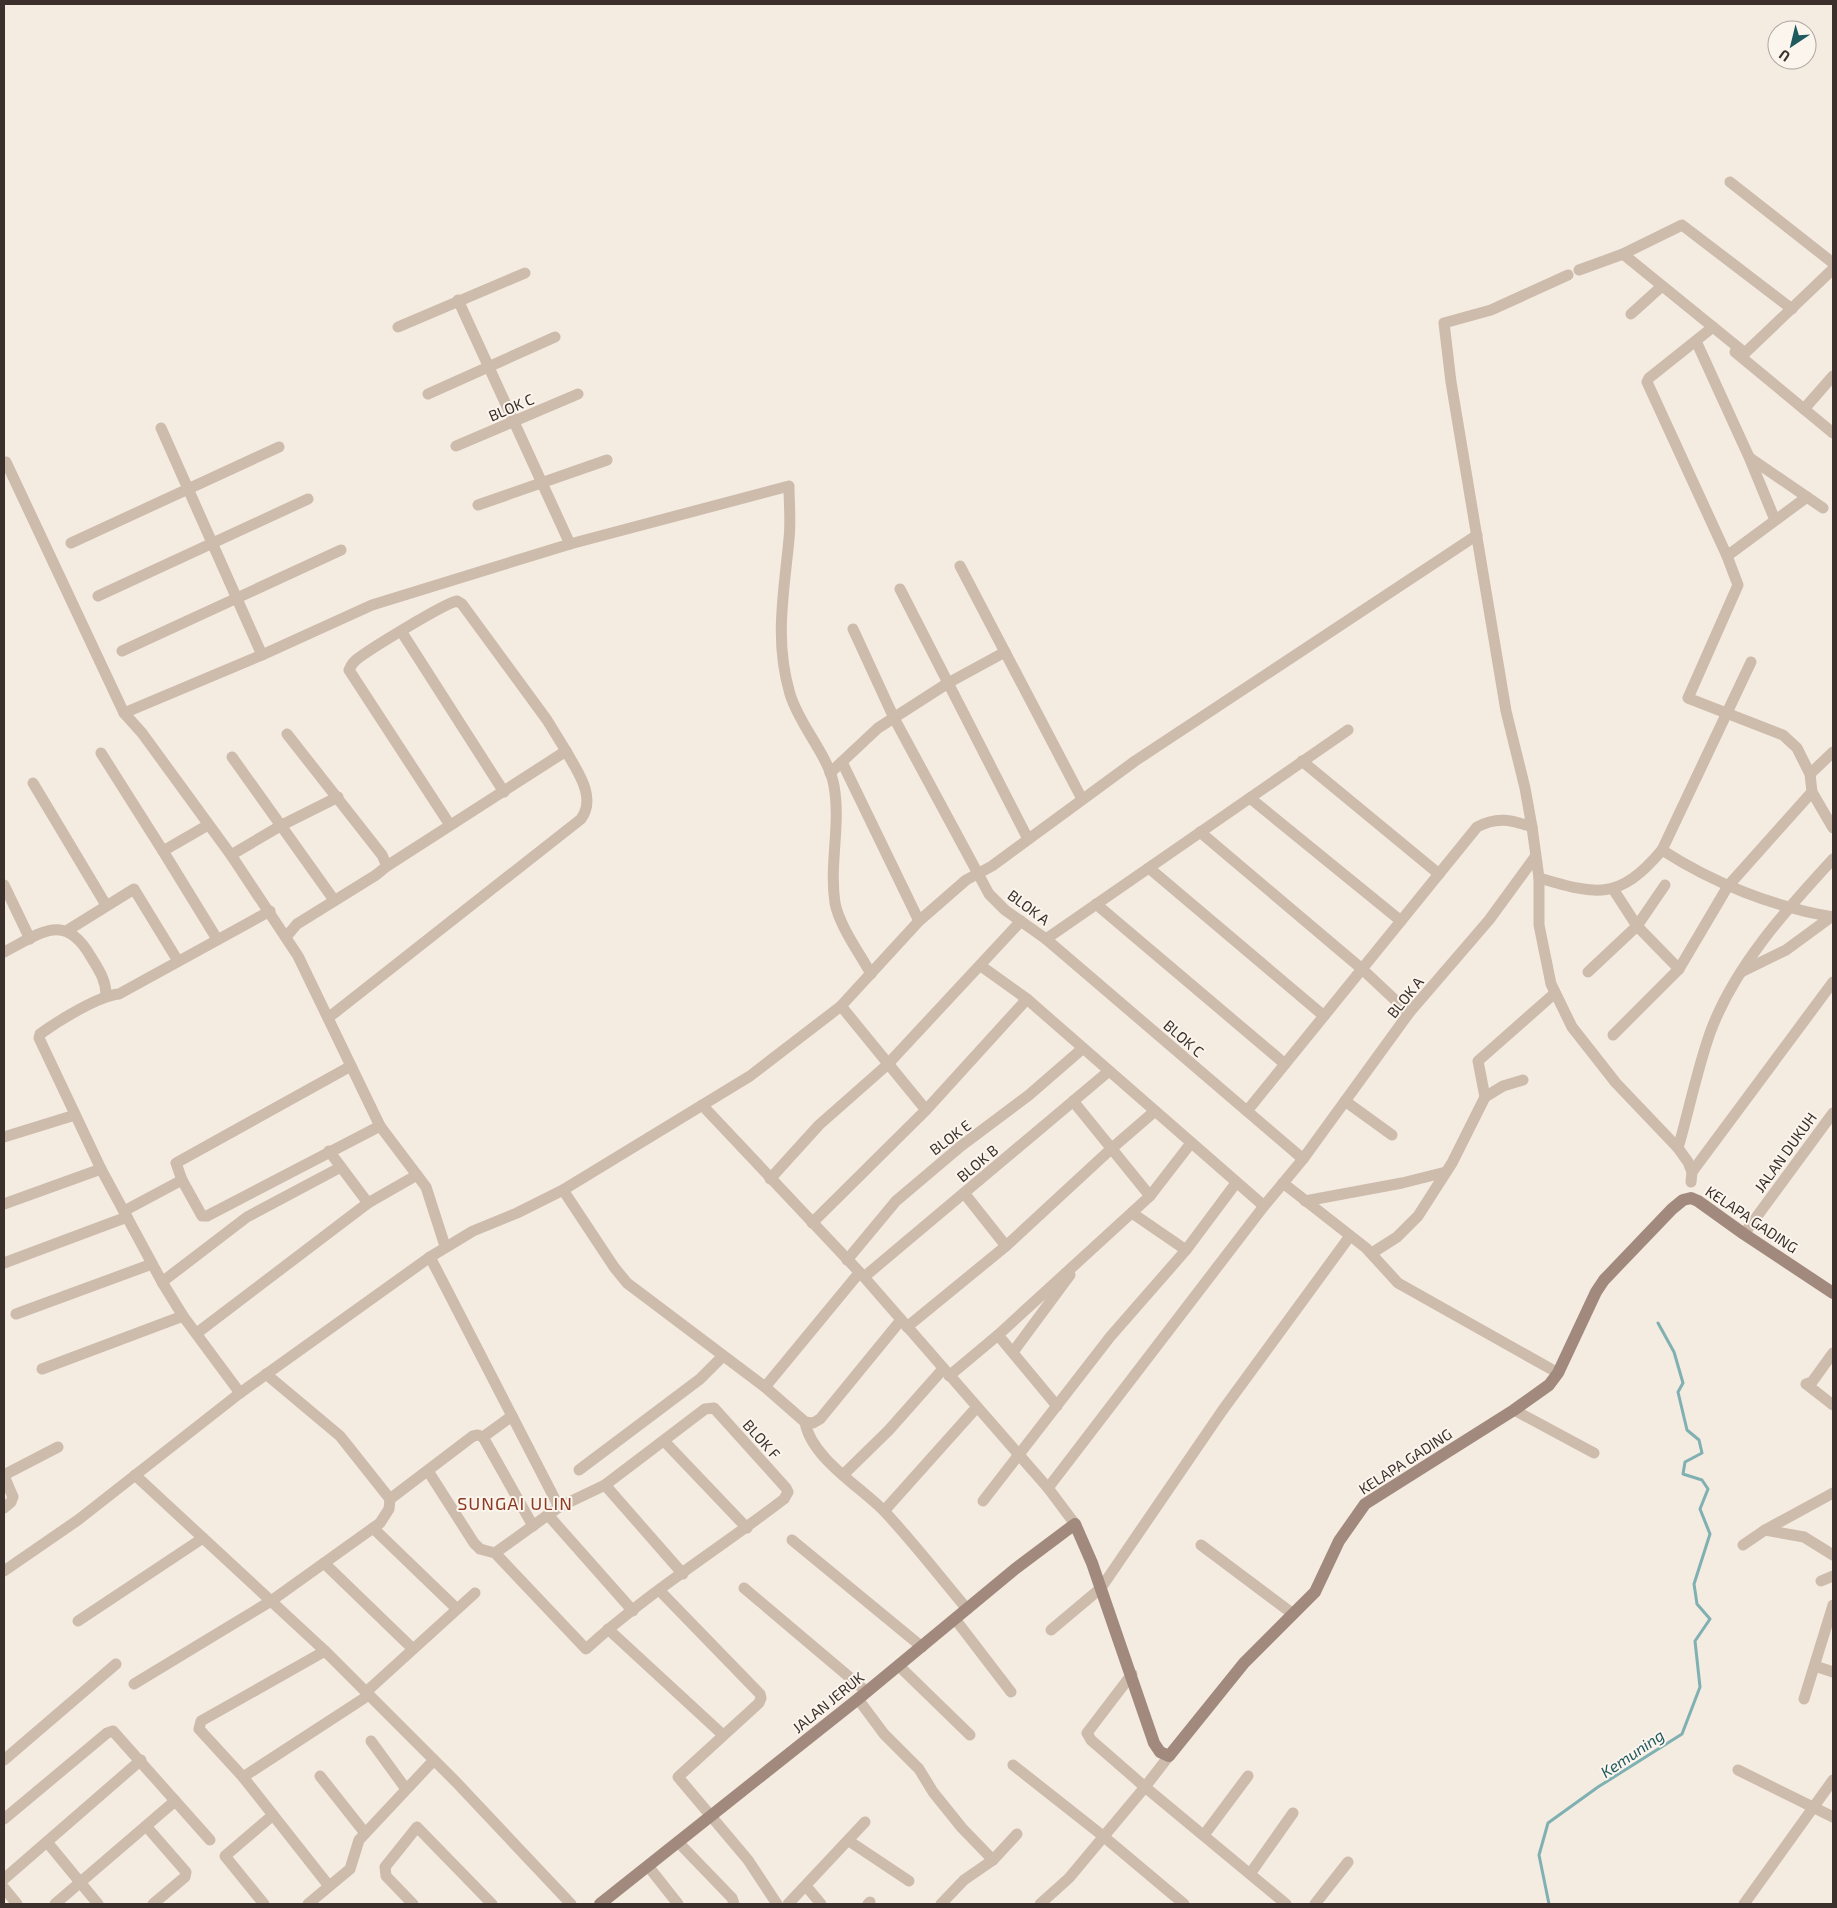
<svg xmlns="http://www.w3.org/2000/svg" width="1837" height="1908" viewBox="0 0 1837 1908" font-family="'Exo 2',sans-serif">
<rect width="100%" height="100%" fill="#f4ebe1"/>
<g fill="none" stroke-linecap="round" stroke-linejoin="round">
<path stroke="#7fb0b2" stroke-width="3" d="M1549,1904L1539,1855L1548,1823L1598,1787L1682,1734L1700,1687L1695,1641L1710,1619L1697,1604L1694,1584L1710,1534L1700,1509L1708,1489L1702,1480L1683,1474L1685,1462L1702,1453L1699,1440L1687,1430L1678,1392L1683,1383L1674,1352L1658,1323"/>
<g stroke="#cdbbac" stroke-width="11">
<path d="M1730,182L1833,263"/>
<path d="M1623,254L1745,353L1833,269"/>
<path d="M1579,270L1623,254L1682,225L1792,309"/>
<path d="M1568,275L1491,310L1444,323L1451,382L1506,711L1525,788L1532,827L1539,878V925L1551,984L1572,1027L1616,1083L1678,1148L1688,1162L1692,1172L1691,1182"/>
<path d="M458,300L570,544"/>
<path d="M1631,314L1662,286"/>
<path d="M398,327L525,273"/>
<path d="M1713,327L1649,378L1647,382L1727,556L1738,585L1688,698L1783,735L1797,748L1810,774L1812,792L1833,828"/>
<path d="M1696,341L1749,457L1775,520"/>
<path d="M1735,352L1833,433"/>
<path d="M428,394L555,337"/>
<path d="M1804,409L1833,376"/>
<path d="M161,428L262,655"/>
<path d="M456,446L578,394"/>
<path d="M1750,458L1823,508"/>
<path d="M6,462L124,713L262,655L372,605L570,544L789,486C789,503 791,522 789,539C784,593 774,640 790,694C799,725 829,756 834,786C841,825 829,864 835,903C839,925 860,954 871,974"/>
<path d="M478,505L607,460"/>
<path d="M71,543L279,447"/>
<path d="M1727,556L1807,497"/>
<path d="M960,566L1082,799"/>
<path d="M900,589L1028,839"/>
<path d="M98,596L308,499"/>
<path d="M853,629L894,718L989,894L1005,910L1046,939L1303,1159"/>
<path d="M401,631L504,792"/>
<path d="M122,651L341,550"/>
<path d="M124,713L142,733L231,855L298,956L380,1126L426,1187L445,1246"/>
<path d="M287,734L382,855L387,866"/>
<path d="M101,753L163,851"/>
<path d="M232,757L334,900"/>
<path d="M1302,761L1439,874"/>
<path d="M842,762L919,921"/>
<path d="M830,773L878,728L948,683L1005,652"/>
<path d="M1810,774L1833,752"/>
<path d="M33,783L106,905"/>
<path d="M1250,798L1401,921"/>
<path d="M208,825L163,851L217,939"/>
<path d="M1200,832L1362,969L1409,1013"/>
<path d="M1662,850C1713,883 1773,907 1833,917"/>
<path d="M231,855L282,825L338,797"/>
<path d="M1149,868L1324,1016"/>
<path d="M1539,878C1597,895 1619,901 1662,850L1751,662"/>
<path d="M4,885L30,939"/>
<path d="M1613,889L1637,926L1679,969"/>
<path d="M1096,904L1285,1064"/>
<path d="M68,930L134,889L178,961"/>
<path d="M286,937L297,924L376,875L387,866L566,751L547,720L462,604L457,601C445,603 368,650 356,660C352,663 351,666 349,670L450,825"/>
<path d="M1046,939L1348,730"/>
<path d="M4,952C41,933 65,911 91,957C99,970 106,980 106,995"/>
<path d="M981,966L1027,999L1264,1206"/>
<path d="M1743,971L1786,950L1831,917"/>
<path d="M1588,972L1637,926L1665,885"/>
<path d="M841,1006L926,1110"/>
<path d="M328,1018L581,819C597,797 577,771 566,751"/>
<path d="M1613,1035L1679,969L1728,886L1812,792"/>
<path d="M351,1066L176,1163L182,1180L202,1216H207L380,1126"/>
<path d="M1485,1097L1503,1086L1523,1080"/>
<path d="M1073,1101L1150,1196"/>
<path d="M1345,1101L1392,1135"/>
<path d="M702,1105L864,1277L1048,1488L1075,1524"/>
<path d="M1247,1111L1477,827C1497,816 1512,820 1532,827"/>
<path d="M4,1137L75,1115"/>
<path d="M1678,1148C1689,1110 1697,1070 1710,1033C1734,967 1786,910 1833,859"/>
<path d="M329,1151L368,1203"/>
<path d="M1692,1172L1833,982"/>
<path d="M770,1179L819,1125L887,1065L1021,921"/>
<path d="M1283,1183L1366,1248L1398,1283L1551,1369"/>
<path d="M563,1190L614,1267L627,1283L765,1387L805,1422L813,1423L820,1419L901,1320"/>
<path d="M964,1193L1006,1246"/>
<path d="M1305,1201L1402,1183L1446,1172"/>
<path d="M4,1204L101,1169"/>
<path d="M124,1211L182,1180"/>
<path d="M1132,1213L1186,1250"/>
<path d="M812,1223L926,1110L1027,999"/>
<path d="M1744,1234L1833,1113"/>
<path d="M1372,1253L1397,1237L1418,1216L1452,1163L1485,1097L1478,1061L1555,993"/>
<path d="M430,1257L559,1507"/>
<path d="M847,1260L896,1201L961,1146L1029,1095L1082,1049"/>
<path d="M4,1263L127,1217"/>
<path d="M864,1277L1109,1071"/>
<path d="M162,1282L247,1217L341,1167"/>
<path d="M16,1314L152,1264"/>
<path d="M907,1327L1006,1246L1111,1149L1155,1111"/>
<path d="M197,1333L368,1203L417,1175"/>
<path d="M998,1335L1057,1406"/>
<path d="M1013,1352L1070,1275"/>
<path d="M1833,1353L1812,1382L1806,1384L1833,1405"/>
<path d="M42,1369L183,1316"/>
<path d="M266,1374L340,1436L390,1499"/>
<path d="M949,1376L998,1335L1150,1196L1191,1143"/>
<path d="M765,1387L859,1273"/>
<path d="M240,1393L183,1316L162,1282L101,1169L39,1038L40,1034C58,1021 98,996 119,994L270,911"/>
<path d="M1514,1410L1594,1453"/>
<path d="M805,1422C811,1458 861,1487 885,1512C914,1543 940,1577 967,1609"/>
<path d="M483,1437L533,1526"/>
<path d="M483,1437L512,1416"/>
<path d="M664,1441L747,1528"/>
<path d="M579,1470L700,1379L723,1356"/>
<path d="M428,1471L474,1543L480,1549L495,1553L586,1649C647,1593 719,1549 784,1499L788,1492L786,1488L714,1408L705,1409L605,1485L559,1507L495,1553"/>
<path d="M4,1475L58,1447"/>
<path d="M135,1475L325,1651L456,1782L571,1904"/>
<path d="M843,1475L889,1430L943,1369"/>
<path d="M4,1476L13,1497L11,1502L4,1508"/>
<path d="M605,1485L683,1574"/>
<path d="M1048,1488L1264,1206L1303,1159L1409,1013L1489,920L1535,857"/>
<path d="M983,1501L1110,1337L1186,1250L1236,1183"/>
<path d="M884,1511L977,1407"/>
<path d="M548,1515L633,1611"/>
<path d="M373,1528L457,1609"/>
<path d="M1765,1530L1833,1493"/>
<path d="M792,1540L922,1647"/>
<path d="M1201,1545L1293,1614"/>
<path d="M1743,1545L1765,1530L1804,1537L1833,1555"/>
<path d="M324,1563L413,1649"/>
<path d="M4,1571L78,1520L240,1393L430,1257L473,1231L517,1213L563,1190L750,1076L841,1006L919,921L966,880L992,866L1135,761L1477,535"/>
<path d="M1821,1581L1833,1576"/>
<path d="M744,1588L867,1692"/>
<path d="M660,1591L760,1694L761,1698L759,1703L678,1777L748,1860L777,1904"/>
<path d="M955,1619L1011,1692"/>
<path d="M78,1621L203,1538"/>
<path d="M608,1629L723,1735"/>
<path d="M1051,1630L1101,1588L1222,1411L1350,1236"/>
<path d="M325,1651L201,1721L199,1729L243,1777L329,1886"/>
<path d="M899,1666L970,1735"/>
<path d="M1815,1666L1833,1672"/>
<path d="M134,1684L271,1601L380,1523L389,1509L390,1499L473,1436L478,1435L483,1437"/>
<path d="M366,1692L475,1593"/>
<path d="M858,1699L884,1734L919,1769L933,1792L962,1828L993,1860"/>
<path d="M1804,1699L1833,1605"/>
<path d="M371,1741L406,1789"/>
<path d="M1169,1756L1145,1787L1286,1904"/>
<path d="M4,1760L116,1664"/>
<path d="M1013,1765L1103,1836L1184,1904"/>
<path d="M1738,1770L1833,1817"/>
<path d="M320,1776L365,1833"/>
<path d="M243,1777L369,1695"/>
<path d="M4,1819L107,1733L113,1731L210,1840"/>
<path d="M146,1826L186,1872L185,1877L153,1904"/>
<path d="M1204,1835L1248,1776"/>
<path d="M849,1841L909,1881"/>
<path d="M47,1842L98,1904"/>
<path d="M678,1842L732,1898L734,1904"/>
<path d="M648,1866L678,1904"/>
<path d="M1250,1874L1293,1813"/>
<path d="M4,1879L141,1760"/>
<path d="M806,1886L821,1904"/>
<path d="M4,1888L17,1904"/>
<path d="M55,1904L175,1801"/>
<path d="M264,1904L225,1856L273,1815"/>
<path d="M308,1904L350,1869L359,1840L434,1760"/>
<path d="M413,1904L386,1876L385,1867L417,1827L492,1904"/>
<path d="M788,1904L865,1822"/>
<path d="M868,1904L870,1902"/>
<path d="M941,1904L964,1880L993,1860L1017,1834"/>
<path d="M1040,1904L1069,1878L1145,1787L1091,1740L1087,1733L1132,1674"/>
<path d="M1315,1904L1348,1862"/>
<path d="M1744,1904L1833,1780"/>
</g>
<path stroke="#a18a7d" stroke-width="12" d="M600,1904L858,1699L1015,1569L1075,1524L1092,1563L1154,1743L1160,1752L1169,1756L1244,1663L1315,1592L1339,1541L1365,1504L1514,1410L1549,1385L1558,1373L1596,1292L1604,1280L1672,1209L1683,1200L1691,1198L1698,1201L1744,1234L1833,1293"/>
</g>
<g text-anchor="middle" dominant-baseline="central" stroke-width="4" stroke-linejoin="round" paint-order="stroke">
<g font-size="15" fill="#3b302b" stroke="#fbf5ee">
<text transform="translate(511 407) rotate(-23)">BLOK C</text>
<text transform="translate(1029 907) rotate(37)">BLOK A</text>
<text transform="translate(1405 997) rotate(-51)">BLOK A</text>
<text transform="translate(1184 1038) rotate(41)">BLOK C</text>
<text transform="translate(950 1137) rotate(-37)">BLOK E</text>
<text transform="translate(1785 1152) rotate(-54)">JALAN DUKUH</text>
<text transform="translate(977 1163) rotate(-40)">BLOK B</text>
<text transform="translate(1752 1219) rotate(34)">KELAPA GADING</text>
<text transform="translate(762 1439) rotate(48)">BLOK F</text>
<text transform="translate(1405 1461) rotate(-33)">KELAPA GADING</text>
<text transform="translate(828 1702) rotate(-39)">JALAN JERUK</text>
</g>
<g font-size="16" font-style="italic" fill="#1f5a5e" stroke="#fbf5ee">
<text transform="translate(1632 1753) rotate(-34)">Kemuning</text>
</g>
<g font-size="18" letter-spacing="1" fill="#8c3b22" stroke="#fbf5ee">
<text x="515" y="1503">SUNGAI ULIN</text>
</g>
</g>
<rect width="1837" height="1908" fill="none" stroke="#3b302b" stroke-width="10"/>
<g transform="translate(1792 45) rotate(215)"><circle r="24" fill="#fbf5ee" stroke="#aea6a0"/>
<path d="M0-4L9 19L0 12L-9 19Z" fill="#1f5a5e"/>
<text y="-8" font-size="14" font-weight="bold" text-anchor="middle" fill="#3b302b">U</text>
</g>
</svg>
